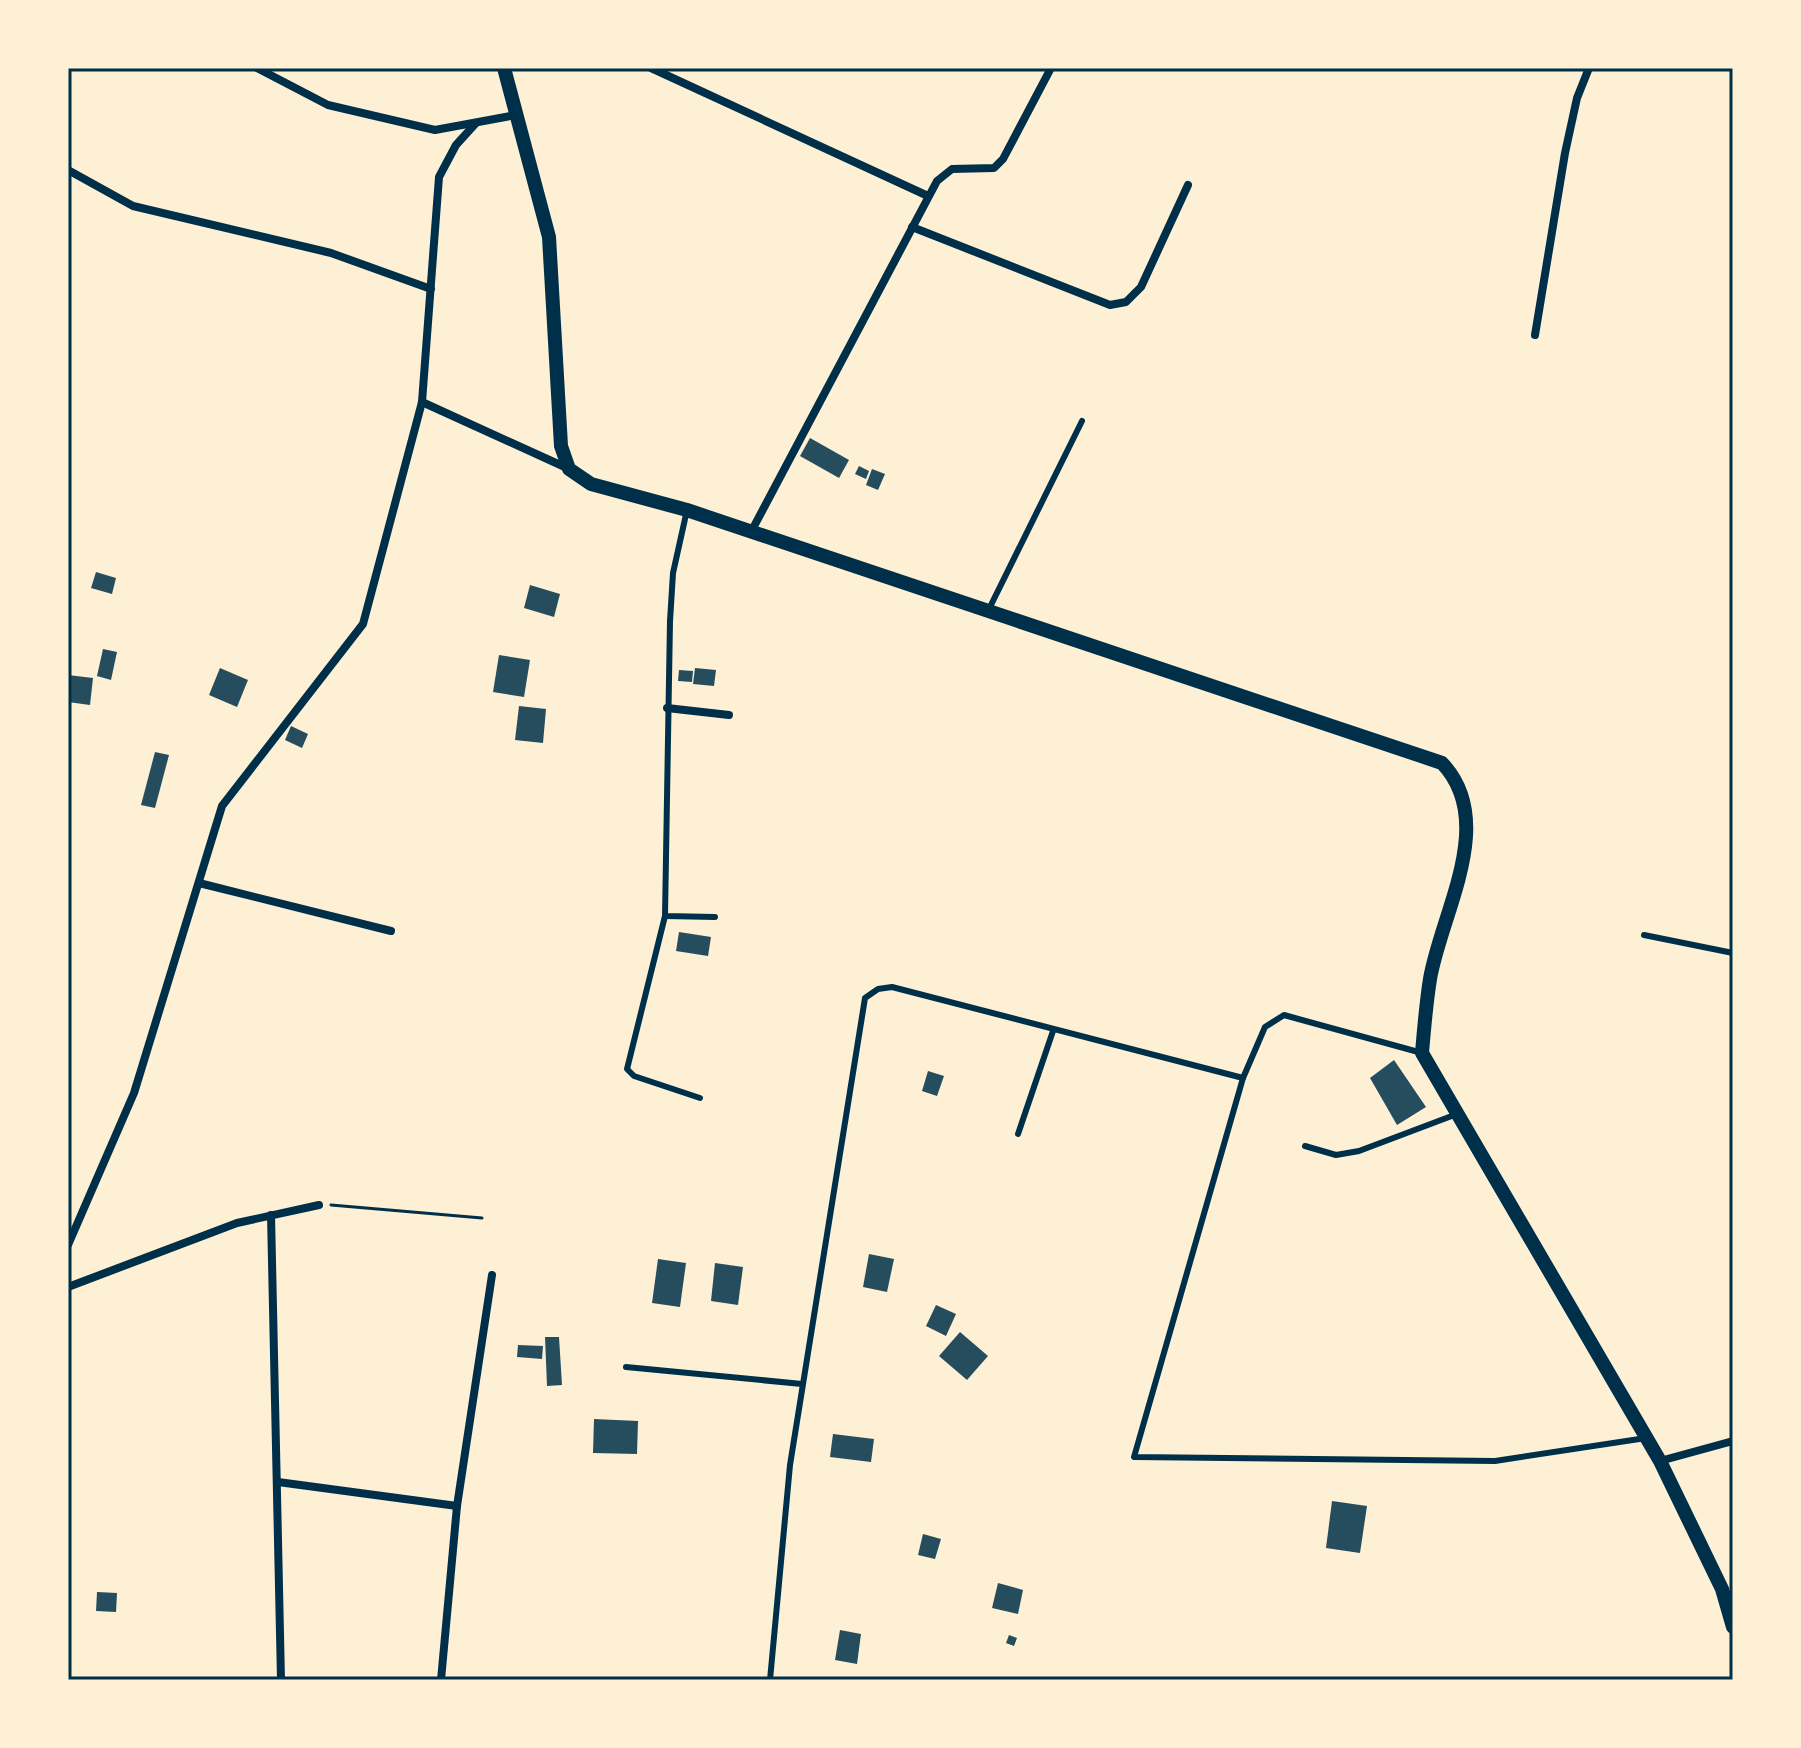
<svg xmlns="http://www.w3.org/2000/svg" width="1801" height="1748" viewBox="0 0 1801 1748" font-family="Commissioner,sans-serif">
<rect width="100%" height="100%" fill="#fdf0d5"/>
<g fill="#264d5e">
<path d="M810,438L849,460L839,478L800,456Z"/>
<path d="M859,466L869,471L866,479L855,474Z"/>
<path d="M872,469L885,474L878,490L866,485Z"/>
<path d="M96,572L116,578L112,594L91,588Z"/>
<path d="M530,585L560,594L554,617L524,608Z"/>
<path d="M103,649L117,652L111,680L97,676Z"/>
<path d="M499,655L530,660L524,697L493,692Z"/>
<path d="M220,668L248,680L237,707L209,695Z"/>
<path d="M695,668L716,670L714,686L693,684Z"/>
<path d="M679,670L693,671L692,682L678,681Z"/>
<path d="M68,675L93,678L90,705L68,702Z"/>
<path d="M519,706L546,709L543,743L515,740Z"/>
<path d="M291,726L308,734L302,748L285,740Z"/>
<path d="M155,752L169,755L155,808L141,805Z"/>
<path d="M679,932L711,937L708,956L676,951Z"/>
<path d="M1394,1060L1426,1107L1397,1125L1370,1078Z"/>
<path d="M928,1071L944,1076L937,1096L922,1091Z"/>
<path d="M869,1254L894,1259L887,1292L863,1287Z"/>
<path d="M658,1259L686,1263L680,1307L652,1303Z"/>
<path d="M715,1263L743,1267L738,1305L711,1301Z"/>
<path d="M936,1305L956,1314L946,1336L926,1326Z"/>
<path d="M960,1332L988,1356L967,1380L939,1356Z"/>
<path d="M545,1337H559L562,1385L547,1386Z"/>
<path d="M518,1345L543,1346L542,1359L517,1357Z"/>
<path d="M594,1419L638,1421L637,1454L593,1453Z"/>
<path d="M833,1434L874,1439L871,1462L830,1457Z"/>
<path d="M1332,1501L1367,1506L1360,1553L1326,1548Z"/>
<path d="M923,1534L941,1539L935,1559L918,1555Z"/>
<path d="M998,1583L1023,1590L1018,1614L992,1608Z"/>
<path d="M97,1592L117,1593L116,1612L96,1611Z"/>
<path d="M840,1630L861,1634L857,1664L835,1660Z"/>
<path d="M1009,1635L1017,1638L1014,1646L1006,1643Z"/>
</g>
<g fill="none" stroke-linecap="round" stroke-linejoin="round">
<path stroke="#003049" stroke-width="3" d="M331,1205L482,1218"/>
<g stroke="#003049" stroke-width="6">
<path d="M687,510L673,573L670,621L665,916L715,917"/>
<path d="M988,611L1082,421"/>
<path d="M665,916L627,1069L634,1076L700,1098"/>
<path d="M1644,935L1733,953"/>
<path d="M1243,1078L1134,1457L1495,1461L1646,1438"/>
<path d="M1018,1134L1053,1031"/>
<path d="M1305,1146L1336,1155L1359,1151L1457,1114"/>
<path d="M626,1367L802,1384"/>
<path d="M770,1680L790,1465L865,998L878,989L892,987L1243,1078L1265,1027L1284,1015L1422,1053"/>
</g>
<g stroke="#003049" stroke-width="8">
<path d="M257,68L328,105L435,130L516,115"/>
<path d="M651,68L928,196"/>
<path d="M68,170L133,206L331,253L431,289"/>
<path d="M912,227L1110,305L1126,302L1141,287L1188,185"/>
<path d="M1535,335L1565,153L1577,98L1589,68"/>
<path d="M422,402L567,468"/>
<path d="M751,532L937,181L952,169L994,168L1003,159L1051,68"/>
<path d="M667,708L729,715"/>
<path d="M199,883L391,931"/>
<path d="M271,1215L281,1680"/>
<path d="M68,1245L134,1093L222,806L363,624L422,402L439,177L456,145L476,123"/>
<path d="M68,1287L237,1223L319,1205"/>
<path d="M1660,1461L1733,1441"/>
<path d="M278,1482L457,1506"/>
<path d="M441,1680L457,1506L492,1275"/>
</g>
<path stroke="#003049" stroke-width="14" d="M504,68L549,237L561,446L569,469L591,484L687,510L1442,763C1498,822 1441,913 1430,979C1426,1004 1424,1029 1422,1053L1660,1461L1722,1589L1733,1627"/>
</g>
<rect width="1801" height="1748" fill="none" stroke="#fdf0d5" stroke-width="140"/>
<rect x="70" y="70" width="1661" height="1608" fill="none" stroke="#003049" stroke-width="3"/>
</svg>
